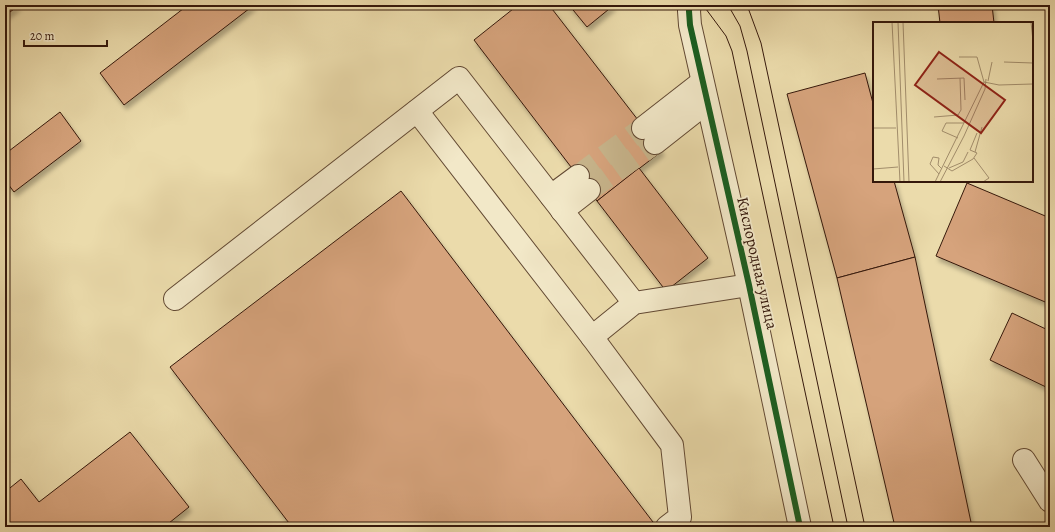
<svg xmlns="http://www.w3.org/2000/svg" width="1055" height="532" viewBox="0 0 1055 532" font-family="Alegreya,serif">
<defs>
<filter id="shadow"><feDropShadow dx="2.5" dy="4.5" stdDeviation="2" flood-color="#0004"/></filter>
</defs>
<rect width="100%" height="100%" fill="#ebdbab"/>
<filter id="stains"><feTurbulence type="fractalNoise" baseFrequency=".005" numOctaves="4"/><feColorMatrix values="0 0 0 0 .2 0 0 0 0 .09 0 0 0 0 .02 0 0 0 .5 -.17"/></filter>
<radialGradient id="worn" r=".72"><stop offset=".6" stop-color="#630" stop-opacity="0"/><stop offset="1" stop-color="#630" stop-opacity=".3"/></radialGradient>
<g fill="#d6a37c" stroke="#35180b" filter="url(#shadow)">
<path d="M5,5H19L5,16Z"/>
<path d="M188,5H254L124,105L100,73Z"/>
<path d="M518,5H549L662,151L597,201L474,40Z"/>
<path d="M569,5H614L587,27Z"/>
<path d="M938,5H992L994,23H940Z"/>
<path d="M865,73L874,107V181H894L915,257L837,278L787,94Z"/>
<path d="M60,112L81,141L14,192L5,180V154Z"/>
<path d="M639,168L708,258L666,291L597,201Z"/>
<path d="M967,183L1050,218V304L936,256Z"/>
<path d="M401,191L656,526L655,527H292L170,367Z"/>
<path d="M915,257L972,527H895L837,278Z"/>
<path d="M1012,313L1050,331V379L1046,387L990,360Z"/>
<path d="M130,432L189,507L164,527H5V492L21,479L39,502Z"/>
</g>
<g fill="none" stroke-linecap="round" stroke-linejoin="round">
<g stroke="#c7b48b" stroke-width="22" stroke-dasharray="22 11" stroke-linecap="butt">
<path d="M578,176L643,128"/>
<path d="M589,190L655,143"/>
</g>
<defs>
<g id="minor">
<path d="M690,5L689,11L690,25L749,285L800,527"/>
<path d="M417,111L592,337L672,445L680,517L667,527"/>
<path d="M643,128L702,82"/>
<path d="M655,143L707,102"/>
<path d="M551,196L578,176"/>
<path d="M562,211L589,190"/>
<path d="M175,299L459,78L634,303"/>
<path d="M592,337L634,303L749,285"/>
<path d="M1024,460L1050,501"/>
</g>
</defs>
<use href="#minor" stroke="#624933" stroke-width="24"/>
<use href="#minor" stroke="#f2e8c8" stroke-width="22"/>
<g stroke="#35180b" stroke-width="1">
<path d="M703,5L726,36L732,51L834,527"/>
<path d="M728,5L740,26L747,51L848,527"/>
<path d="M747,5L761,43L865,527"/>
</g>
<defs>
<path id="cycleway" d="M690,5L689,11L690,25L749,285L800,527"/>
</defs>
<use href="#cycleway" stroke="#f2e8c8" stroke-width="8"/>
<use href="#cycleway" stroke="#1b5e20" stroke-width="6"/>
</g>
<g text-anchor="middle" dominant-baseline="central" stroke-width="3.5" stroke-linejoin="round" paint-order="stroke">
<g font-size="16" fill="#35180b" stroke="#f2e8c8">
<text transform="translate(757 263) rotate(77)">Кислородная улица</text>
</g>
</g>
<g transform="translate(873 22)">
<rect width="160" height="160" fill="#ebdbab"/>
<path fill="none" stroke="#a28d6b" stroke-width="1" d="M19,0L27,160M25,0L31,160M30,0L36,160M158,0L160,19M86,35H104L111,60M131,40L160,41M64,57L91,56L92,78M115,59L119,40M111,60L126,63L160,62M61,95L85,93L88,88L87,56M0,106H23M85,116L69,109L73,101H91M102,130L109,105M101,136L116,156L110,160M71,144L79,149L100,137L104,131L97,128L104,111M76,146L90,140L95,130M0,147L25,145M66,152L57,142L60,135L66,136L65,143L69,147M62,160L111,60M67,160L91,114L112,67L113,57"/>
<path fill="#8f2418" fill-opacity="0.15" stroke="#8f2418" stroke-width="2" d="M66,30L132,78L108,111L42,63Z"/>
<rect width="160" height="160" fill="none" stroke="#35180b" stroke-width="2"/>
</g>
<rect width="1055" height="532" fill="none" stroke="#ebdbab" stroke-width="20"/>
<rect x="6" y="6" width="1043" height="520" fill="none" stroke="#35180b" stroke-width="2"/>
<rect x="10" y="10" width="1035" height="512" fill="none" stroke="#35180b"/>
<path d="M24 40v6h83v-6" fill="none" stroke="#35180b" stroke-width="2"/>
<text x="30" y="40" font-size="12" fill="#35180b" stroke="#f2e8c8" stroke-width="3" paint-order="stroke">20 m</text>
<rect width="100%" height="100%" filter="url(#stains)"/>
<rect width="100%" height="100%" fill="url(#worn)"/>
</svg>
